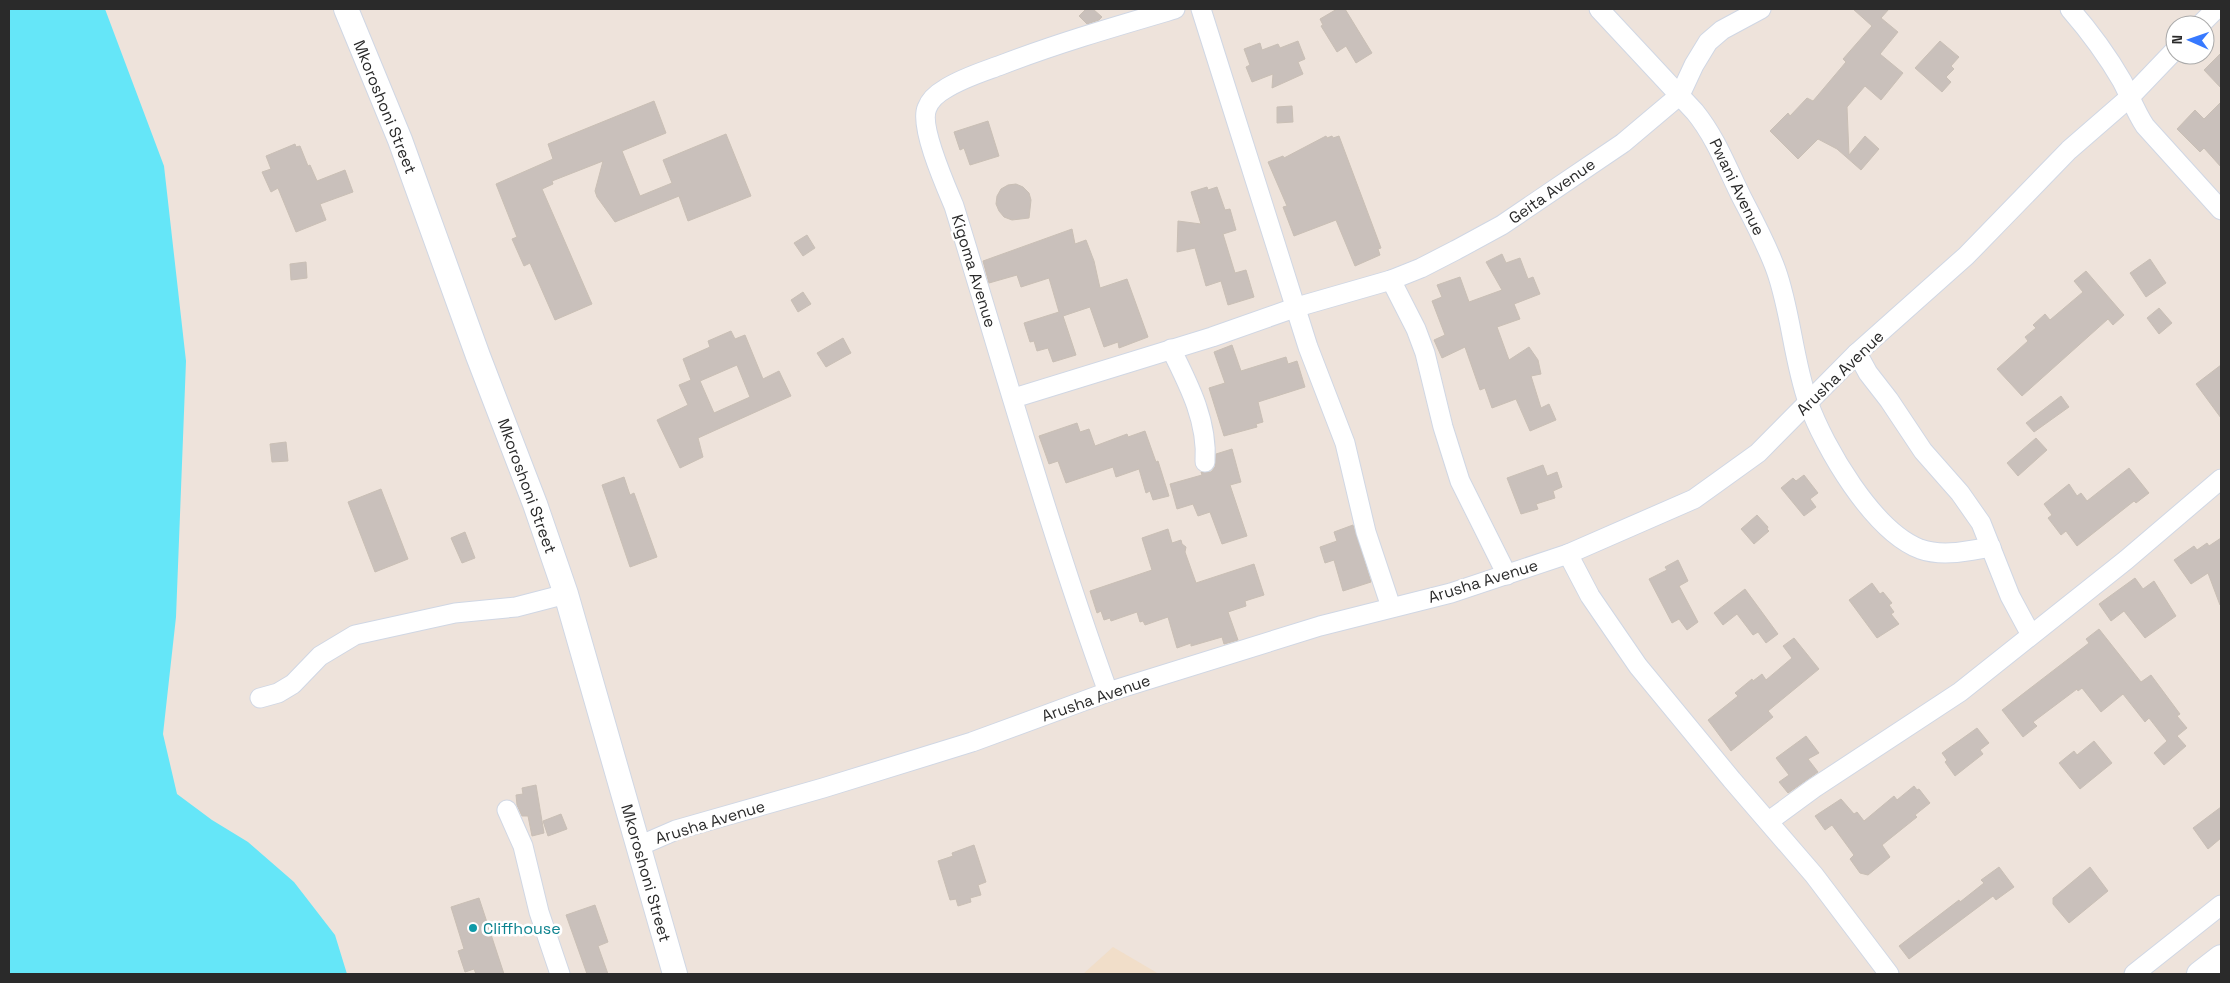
<svg xmlns="http://www.w3.org/2000/svg" width="2230" height="983" viewBox="0 0 2230 983" font-family="'Space Grotesk',sans-serif">
<rect width="100%" height="100%" fill="#eee3db"/>
<path fill="#f1dec9" d="M1113,947L1159,974H1083Z"/>
<path fill="#65e6f8" d="M9,9H105L164,166L186,361L176,617L163,734L177,794L212,820L248,842L294,882L335,935L347,974H9Z"/>
<g fill="#c9c0bb" stroke="#c9bfb5" fill-rule="evenodd">
<path d="M1086,9H1093L1102,17L1099,20L1087,24L1079,16Z"/>
<path d="M1337,9H1345L1372,53L1356,63L1346,46L1337,52L1321,26L1323,25L1320,19Z"/>
<path d="M1853,9H1889L1881,18L1898,32L1880,54L1903,73L1881,100L1865,86L1847,107L1849,155L1865,136L1879,149L1861,170L1837,149L1818,139L1798,159L1770,131L1788,113L1790,116L1807,98L1813,101L1846,62L1843,59L1872,26Z"/>
<path d="M1298,41L1305,59L1298,62L1303,74L1272,88L1273,74L1252,82L1246,67L1250,65L1244,49L1260,43L1262,50L1278,44L1280,48Z"/>
<path d="M1940,41L1959,57L1951,66L1954,69L1946,77L1951,82L1942,92L1915,68Z"/>
<path d="M2221,53V88L2204,70Z"/>
<path d="M654,101L666,133L622,151L640,196L672,183L663,160L726,134L751,196L688,221L679,196L615,222L597,197L595,191L603,161L552,181L553,184L542,189L592,304L555,320L530,263L524,266L512,239L517,237L496,184L553,159L548,144Z"/>
<path d="M2221,102V167L2204,148L2200,152L2177,129L2195,110L2204,119Z"/>
<path d="M1292,106L1293,122L1277,123V107Z"/>
<path d="M988,121L999,156L970,165L964,148L960,150L954,132Z"/>
<path d="M1326,136L1327,138L1332,136L1333,138L1339,136L1381,248L1378,249L1380,255L1355,266L1336,220L1294,236L1283,207L1287,206L1268,162L1283,156L1284,158Z"/>
<path d="M295,144L296,147L300,146L308,166L310,165L317,181L345,170L353,192L320,204L326,220L296,232L278,188L271,192L262,172L271,169L266,156Z"/>
<path d="M1016,184L1023,187L1029,193L1031,200L1029,218L1012,220L1004,217L999,211L996,204L997,196L1001,189L1008,185Z"/>
<path d="M1207,187L1208,190L1217,187L1225,210L1230,209L1236,230L1223,234L1235,273L1246,270L1254,297L1228,305L1221,281L1206,286L1195,248L1177,252L1178,221L1201,224L1191,192Z"/>
<path d="M1072,229L1075,244L1086,240L1094,261L1100,288L1127,279L1148,337L1119,348L1118,342L1104,347L1090,307L1063,316L1076,355L1053,362L1048,348L1037,351L1034,341L1030,342L1024,323L1059,312L1049,278L1021,287L1017,275L989,283L983,261Z"/>
<path d="M807,235L815,248L803,256L794,243Z"/>
<path d="M1502,254L1506,263L1520,258L1528,279L1533,277L1540,294L1514,304L1520,319L1497,327L1509,360L1529,347L1538,360L1541,374L1531,376L1541,408L1549,404L1556,420L1530,431L1516,399L1492,408L1485,388L1480,390L1465,347L1442,358L1434,340L1445,335L1432,301L1442,297L1437,285L1460,277L1469,302L1502,290L1486,262Z"/>
<path d="M2150,259L2166,283L2146,297L2130,273Z"/>
<path d="M306,262L307,278L291,280L290,264Z"/>
<path d="M2086,271L2124,315L2113,325L2108,319L2022,396L1997,369L2028,341L2025,337L2036,328L2033,325L2045,314L2050,320L2083,292L2074,281Z"/>
<path d="M803,292L811,304L798,312L791,300Z"/>
<path d="M2159,308L2172,323L2159,334L2147,318Z"/>
<path d="M731,331L735,339L745,335L763,379L779,371L791,396L698,438L703,457L680,468L657,420L688,405L679,385L691,380L683,359L710,347L708,341ZM737,365L750,397L714,413L700,381Z"/>
<path d="M843,338L851,353L826,367L817,353Z"/>
<path d="M1232,345L1241,371L1286,357L1288,364L1297,361L1305,387L1258,402L1263,422L1256,424L1257,427L1224,436L1209,388L1225,383L1214,352Z"/>
<path d="M2221,365V418L2196,384Z"/>
<path d="M2061,396L2069,407L2034,432L2026,423Z"/>
<path d="M1077,423L1080,432L1089,429L1095,446L1127,434L1128,437L1145,431L1156,462L1158,461L1169,496L1153,500L1150,491L1146,493L1139,469L1116,477L1113,467L1066,483L1058,461L1049,464L1039,436Z"/>
<path d="M2036,438L2047,450L2018,476L2007,463Z"/>
<path d="M286,442L288,461L272,462L270,444Z"/>
<path d="M1232,449L1241,482L1230,485L1247,536L1222,544L1210,512L1198,516L1193,504L1177,509L1170,484L1202,475L1201,472H1211L1215,467L1216,454Z"/>
<path d="M1543,465L1547,476L1557,472L1562,487L1553,491L1555,498L1536,504L1538,509L1521,514L1507,478Z"/>
<path d="M2129,468L2149,493L2136,503L2134,501L2077,546L2066,531L2061,535L2048,518L2052,515L2044,504L2069,484L2077,496L2081,493L2087,501Z"/>
<path d="M1804,475L1818,493L1810,499L1816,507L1804,516L1781,488L1793,478L1796,481Z"/>
<path d="M624,477L630,495L634,493L657,557L630,567L602,485Z"/>
<path d="M381,489L408,559L375,572L348,502Z"/>
<path d="M1757,515L1768,527L1767,529L1769,531L1754,544L1741,529Z"/>
<path d="M1353,525L1371,582L1343,591L1334,560L1325,563L1320,547L1337,541L1334,532Z"/>
<path d="M1168,529L1172,543L1181,540L1182,544L1186,547L1185,552L1196,583L1254,564L1264,595L1245,601L1246,606L1228,612L1238,640L1224,644L1222,637L1191,646V643L1177,648L1168,617L1145,625L1143,621L1140,622L1137,612L1111,621L1110,618L1104,620L1101,611L1097,613L1090,591L1152,570L1142,538Z"/>
<path d="M465,532L475,558L462,563L451,538Z"/>
<path d="M2221,538V605H2220L2208,573L2191,584L2174,560L2194,546L2197,550L2207,543L2209,546Z"/>
<path d="M1678,560L1688,581L1679,586L1698,622L1687,630L1679,619L1672,623L1649,579L1667,570L1665,567Z"/>
<path d="M2135,578L2143,589L2154,581L2176,616L2145,638L2124,611L2111,621L2099,604Z"/>
<path d="M1872,583L1880,594L1883,592L1892,603L1889,605L1894,612L1891,614L1899,624L1877,638L1849,600Z"/>
<path d="M1745,589L1778,634L1766,643L1758,632L1753,635L1737,614L1723,625L1714,613Z"/>
<path d="M2099,629L2141,682L2151,675L2180,714L2177,716L2187,728L2177,736L2186,746L2164,765L2154,753L2167,741L2149,718L2145,722L2123,694L2101,712L2082,688L2078,691L2077,689L2033,722L2037,726L2023,737L2002,710L2089,643L2086,639Z"/>
<path d="M1794,638L1819,669L1768,711L1773,717L1731,751L1708,720L1738,696L1735,693L1752,679L1753,681L1762,674L1766,680L1792,658L1783,646Z"/>
<path d="M1977,728L1989,743L1980,750L1983,754L1955,776L1945,762L1947,760L1942,753Z"/>
<path d="M1806,736L1819,753L1808,759L1818,772L1788,793L1779,782L1789,775L1776,758Z"/>
<path d="M2094,741L2112,763L2080,789L2059,763L2074,751L2077,755Z"/>
<path d="M536,785L544,833L532,836L528,816H522L517,805L516,795L523,794L522,788Z"/>
<path d="M1914,786L1917,790L1919,789L1930,803L1915,815L1917,817L1882,845L1890,857L1868,875L1860,873L1850,859L1854,855L1832,825L1825,830L1815,816L1841,799L1854,814L1857,812L1864,821L1894,796L1897,800Z"/>
<path d="M2221,807V838L2208,849L2193,828Z"/>
<path d="M561,814L567,829L548,836L543,821Z"/>
<path d="M974,845L986,882L978,885L981,895L970,898L971,902L958,906L956,899L950,900L938,861L953,856L952,853Z"/>
<path d="M1999,867L2014,887L1996,900L1993,896L1909,959L1899,946L1959,900L1960,902L1984,883L1981,880Z"/>
<path d="M2090,867L2108,891L2069,923L2053,904V898Z"/>
<path d="M479,898L504,974H476L474,969L465,972L458,951L464,949L451,907Z"/>
<path d="M595,905L608,942L598,946L608,974H587L566,915Z"/>
</g>
<g fill="none" stroke-linecap="round" stroke-linejoin="round">
<defs>
<g id="minor">
<path d="M1201,9L1308,347L1345,443L1366,532L1391,607"/>
<path d="M1599,9L1695,112C1716,138 1727,168 1742,198C1754,221 1767,245 1776,270C1791,312 1793,359 1808,402C1824,447 1873,531 1920,549C1943,557 1967,551 1991,547"/>
<path d="M2070,9C2090,32 2107,55 2122,81C2130,96 2135,111 2145,126L2221,210"/>
<path d="M2200,25L2216,9"/>
<path d="M1391,280L1416,329L1425,353L1443,427L1460,481L1507,575"/>
<path d="M1171,349C1189,385 1208,422 1205,462"/>
<path d="M1857,353L1868,373L1889,400L1923,451L1960,493L1981,523L2010,596L2031,635"/>
<path d="M1014,398L1212,337L1297,307L1391,280L1421,268L1456,250L1502,225L1623,143L1680,95L1694,65L1708,42L1722,30L1761,9"/>
<path d="M1568,554L1590,596L1638,666L1732,780L1814,875L1889,974"/>
<path d="M1108,692C1050,532 1004,368 954,206C946,187 919,126 927,108C930,100 938,93 945,89C962,78 982,72 1001,65C1058,43 1117,26 1175,9"/>
<path d="M260,698L278,693L293,684L320,656L355,635L455,613L516,607L566,594"/>
<path d="M507,810L523,846L539,912L560,974"/>
<path d="M1769,821L1814,788L1960,692L2126,560L2221,479"/>
<path d="M639,846L676,830L823,788L972,742L1108,692L1320,626L1451,593L1568,554L1694,499L1758,453L1857,353L1966,256L2069,150L2130,97L2175,50"/>
<path d="M2134,974L2221,905"/>
</g>
<g id="tertiary">
<path d="M346,9L400,140L478,356L535,504L566,594L675,974"/>
<path d="M2199,974L2221,957"/>
</g>
</defs>
<use href="#minor" stroke="#d0d7e4" stroke-width="21"/>
<use href="#tertiary" stroke="#d0d7e4" stroke-width="26"/>
<use href="#minor" stroke="#fff" stroke-width="19"/>
<use href="#tertiary" stroke="#fff" stroke-width="24"/>
</g>
<circle fill="#0f9aa8" stroke="#fff" stroke-width="2" cx="473" cy="928" r="5"/>
<g text-anchor="middle" dominant-baseline="central" stroke-width="5" stroke-linejoin="round" paint-order="stroke">
<g font-size="16" fill="#2a2a2a" stroke="#fff">
<text transform="translate(385 107) rotate(68)">Mkoroshoni Street</text>
<text transform="translate(1737 187) rotate(64)">Pwani Avenue</text>
<text transform="translate(1552 191) rotate(-35)">Geita Avenue</text>
<text transform="translate(974 271) rotate(73)">Kigoma Avenue</text>
<text transform="translate(1840 373) rotate(-44)">Arusha Avenue</text>
<text transform="translate(527 486) rotate(70)">Mkoroshoni Street</text>
<text transform="translate(1483 581) rotate(-17)">Arusha Avenue</text>
<text transform="translate(1096 698) rotate(-19)">Arusha Avenue</text>
<text transform="translate(710 822) rotate(-17)">Arusha Avenue</text>
<text transform="translate(646 873) rotate(74)">Mkoroshoni Street</text>
</g>
<g font-size="16" fill="#0d838f" stroke="#fff" text-anchor="start">
<text x="483" y="928">Cliffhouse</text>
</g>
</g>
<rect width="2230" height="983" fill="none" stroke="#2a2a2a" stroke-width="20"/>
<g transform="translate(2190 40) rotate(272)"><circle r="24" fill="#ffffff" stroke="#aaaaaa"/>
<path d="M0-4L9 19L0 12L-9 19Z" fill="#3779ff"/>
<text y="-8" font-size="14" font-weight="bold" text-anchor="middle" fill="#2a2a2a">N</text>
</g>
</svg>
